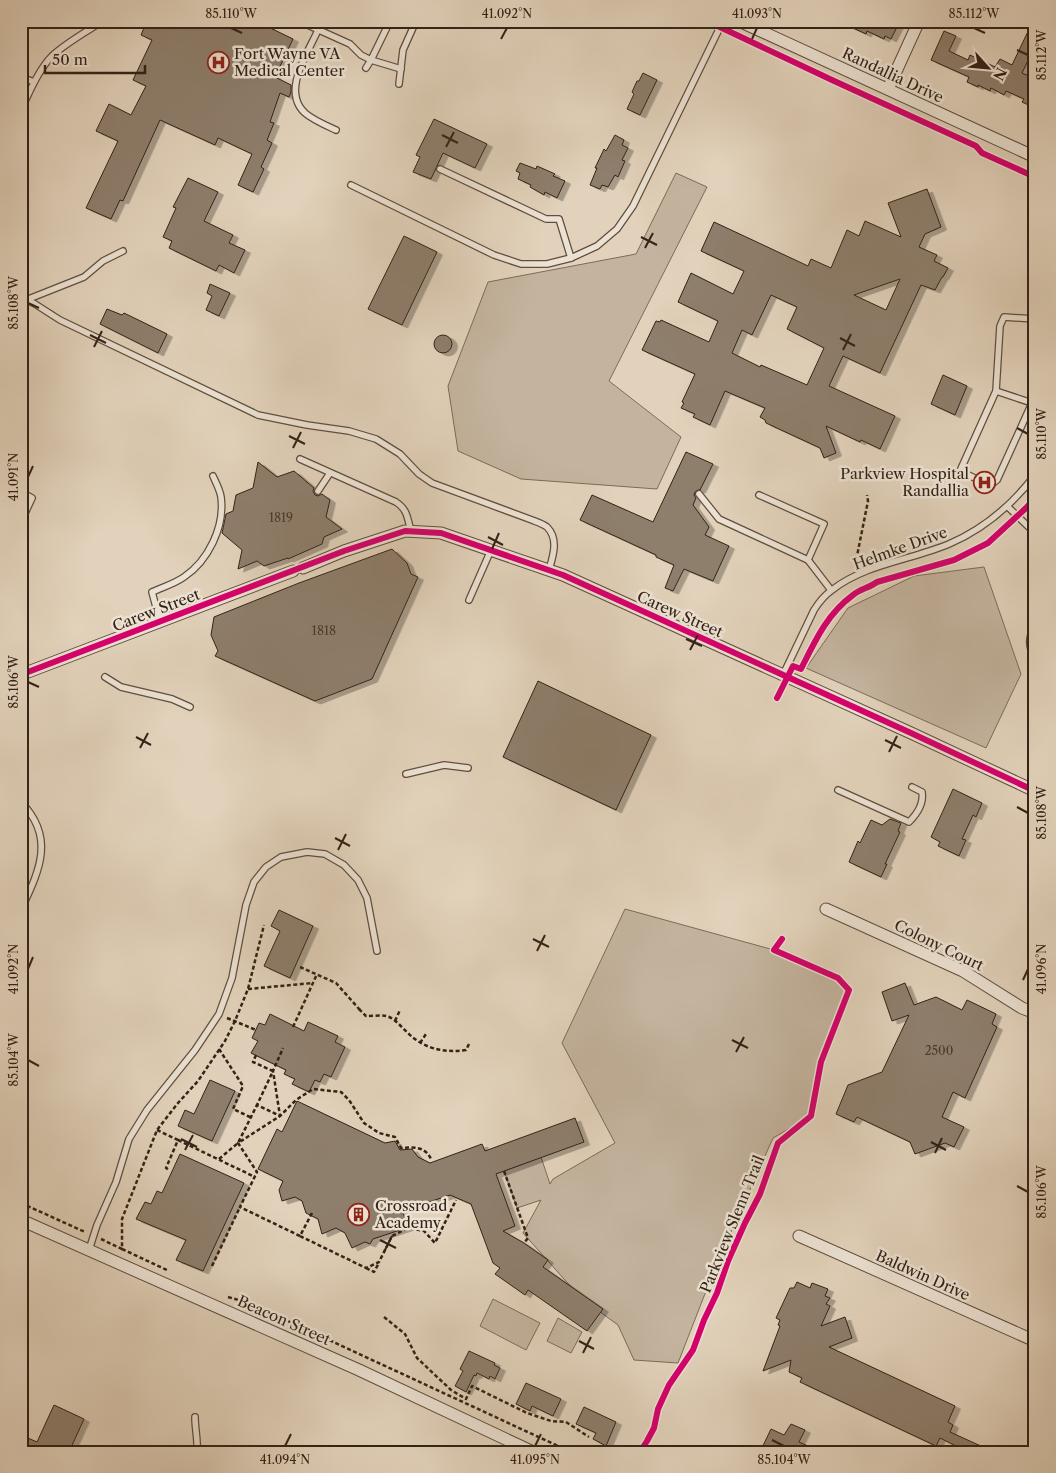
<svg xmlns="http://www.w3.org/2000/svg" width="1056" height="1473" viewBox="0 0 1056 1473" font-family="'Libre Caslon Text',serif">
<defs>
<filter id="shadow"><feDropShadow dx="5.5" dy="3" stdDeviation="0" flood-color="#0004"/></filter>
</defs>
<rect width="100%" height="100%" fill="#e2d2bb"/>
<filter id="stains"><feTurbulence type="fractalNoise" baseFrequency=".004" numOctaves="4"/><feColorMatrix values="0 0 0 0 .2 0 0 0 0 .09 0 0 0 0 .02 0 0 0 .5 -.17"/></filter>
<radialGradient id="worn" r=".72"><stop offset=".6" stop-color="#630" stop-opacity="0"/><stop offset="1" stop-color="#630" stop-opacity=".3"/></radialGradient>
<g fill="#c4b49f" stroke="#7c6b5a">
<path d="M676,173L707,187L609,381L681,437L657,489L521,479L458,451L448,386L488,282L636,254Z"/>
<path d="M984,567L1021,674L986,748L806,668L848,608L914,576Z"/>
<path d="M625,909L774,950L838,978L849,990L821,1062L811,1116L773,1138L715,1268L678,1363L634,1360L618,1325L581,1298L523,1233L541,1200L517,1208L504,1171L541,1157L550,1184L553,1179L615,1143L562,1043Z"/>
<path d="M493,1299L540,1323L526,1350L480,1326Z"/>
<path d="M558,1318L582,1332L571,1353L547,1341Z"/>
</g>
<g fill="#8e7e6c" stroke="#332216" fill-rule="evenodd" filter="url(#shadow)">
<path d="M147,21H256L293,39L275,77L291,85V92L289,97L280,93L270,122L274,123L267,140L272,143L261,167L264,169L253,192L238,185L252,154L218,138L215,145L160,120L123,201L120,200L111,219L86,208L118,141L96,131L109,104L131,115L146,86L133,80L152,40L141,35Z"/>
<path d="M838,21H900L891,39L885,36L884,39L867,31L866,34Z"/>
<path d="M1033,21H1035V46L1022,73L1033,78L1035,73V108L1022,102L1024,99L1006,91L1004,95L991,88L990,91L978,85V87L967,82L969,77L931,60L944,31L956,36L949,51L968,60L970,55L995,67L1000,59L1012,65Z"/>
<path d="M643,73L657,80L640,115L627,109L634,94L632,92L637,81H639Z"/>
<path d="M434,119L487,144L475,168L443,153L431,179L413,172L420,157L416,155Z"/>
<path d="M615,135L624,140L622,145L628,148L622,160L625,161L618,177L615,175L608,187L602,185L600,189L590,185L597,168H595L604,149L606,151Z"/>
<path d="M520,163L536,169L537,166L555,174L553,176L565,181L557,198L545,192L544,195L530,187L531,185L518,179L520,173L516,171Z"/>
<path d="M188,178L218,192L204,221L233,235L229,243L245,250L234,273L219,265L216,271L169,248L172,241L163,237L176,208L173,207Z"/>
<path d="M927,189L941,227L925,234L919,247L937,255L934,261L948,268L943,277H942L935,290L921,285L880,373L843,356L829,386L895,416L880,449L861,440L860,442L826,426L836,453L824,458L820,448L766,423L765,420L760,417L765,408L725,391L710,425L693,417L695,414L681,408L684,403L682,402L695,374L642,350L656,321L660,322L661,320L709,342L718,321L678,302L691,273L733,294L744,271L701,251L714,222L808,266L811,259L831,268L847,230L859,236L865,221L901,237L888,203ZM900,279L886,310L854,295ZM771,295L797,307L787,329L824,348L807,385L761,365L760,367L732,353L742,330L752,335Z"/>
<path d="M404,236L437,252L402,325L368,309Z"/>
<path d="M210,284L230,293L219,316L206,310L212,296L207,293Z"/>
<path d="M107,309L122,315L124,313L167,334L158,353L100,324Z"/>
<circle cx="443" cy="344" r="9"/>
<path d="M943,375L967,386L955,415L931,404Z"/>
<path d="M686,452L713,464L700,490H698L695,492L694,495L696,498L693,505L709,527L705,535L729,546L713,581L684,569L673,591L665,588L674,565L656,557V555L580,520L592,495L653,522Z"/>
<path d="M258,462L277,477L294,471L314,488L313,491L315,495L318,496L322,494L330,500L326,517L342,529L324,537L322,544L288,559V558L264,566L257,561L238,569L242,550L222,533L226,514L233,511L236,495L253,488Z"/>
<path d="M392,549L407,563L411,574L418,577L372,679L315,701L215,656L218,651L211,635L214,617L299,583Z"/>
<path d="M538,681L651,735L616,810L503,757Z"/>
<path d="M953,789L982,803L976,817L973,815L962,839L966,840L959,856L938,846L940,842L931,837Z"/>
<path d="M890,819L901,823L898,831L900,832L885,864H887L881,877L849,862L858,841L860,843L871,820L882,825Z"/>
<path d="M279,910L313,926L290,978L264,966L280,931L271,926Z"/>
<path d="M905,983L914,1005L936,997L962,1010L967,1000L996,1014L992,1024L997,1027L965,1098L953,1092L942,1117L964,1127L954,1147L945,1143L915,1154L910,1142L857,1117L854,1122L836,1114L848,1085L882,1072L909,1015L892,1021L882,992Z"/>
<path d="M270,1014L304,1031L308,1022L338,1036L335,1042L345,1047L331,1077L324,1074L320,1082L315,1080L309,1092L292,1084L295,1079L284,1074L286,1070L251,1053L258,1041L252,1038L259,1023L265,1025Z"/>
<path d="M210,1080L235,1091L212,1141L178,1126L185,1110L194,1114Z"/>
<path d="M297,1101L385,1143L395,1141L400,1150L412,1149L418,1157L430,1163L482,1144L485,1151L575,1118L584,1142L496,1174L515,1226L503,1231L524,1243L548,1260L543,1267L603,1309L587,1331L528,1290L525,1295L495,1274L500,1268L493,1263L471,1204L450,1195L402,1211L409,1227L373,1239L370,1244L365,1242L352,1248L345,1233L336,1228L322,1234L318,1219L306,1213L302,1201L295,1197L282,1201L279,1190L283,1181L258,1169L277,1129L282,1132Z"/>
<path d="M180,1154L244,1183L203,1271L176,1260L186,1240L136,1219L145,1202L151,1204L157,1191L162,1193Z"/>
<path d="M797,1282L810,1288L812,1283L828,1289L825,1296L830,1298L826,1304L830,1306L821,1326L845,1317L852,1338L829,1347L955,1406L948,1422L953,1425L950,1432L994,1452H961L962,1449L940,1438L936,1446L800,1382L802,1378L789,1372L791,1360L763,1371L780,1326L778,1325L780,1320L776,1318L790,1288H794Z"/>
<path d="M469,1351L495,1363L494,1365L500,1368L495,1379L490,1376L489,1379L477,1373L476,1376L474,1375L466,1392L455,1386L463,1371L460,1369Z"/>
<path d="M526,1383L561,1399L553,1416L532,1406L530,1411L516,1404Z"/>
<path d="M54,1405L84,1419L69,1452H21V1435L37,1442Z"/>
<path d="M584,1407L616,1422L606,1446L593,1439L596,1433L576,1424Z"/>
<path d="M791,1424L805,1430L799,1442L821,1452H760L771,1429L784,1435Z"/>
</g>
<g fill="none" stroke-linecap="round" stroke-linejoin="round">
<defs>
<g id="service">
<path d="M299,21L350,44L361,55L371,60L401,69"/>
<path d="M318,30C308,53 281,91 305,113C313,120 325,125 336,130"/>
<path d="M366,68L371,60L390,21"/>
<path d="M21,77L34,82"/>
<path d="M399,84L403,50L416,21"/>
<path d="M21,110C29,93 39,69 52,56C67,42 86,32 103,21"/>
<path d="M440,169L546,219H559L571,258"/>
<path d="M351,185L494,255L521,264H547L571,258L597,246L617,229L633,206L723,21"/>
<path d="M21,297L35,304L60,320L258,415L307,425L349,431L376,439L400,454L419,474L432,483L532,520C537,522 543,524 547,527C559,539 553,556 549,570"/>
<path d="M26,300L84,277L103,261L123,251"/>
<path d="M1035,319L1004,317L1000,326L996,391L960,471L985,483L992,484L997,480L1032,403L1035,358"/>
<path d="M996,391L1035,404"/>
<path d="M300,459L396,502C408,510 407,518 411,531"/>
<path d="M318,491L330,473"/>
<path d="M21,492L32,498L21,522"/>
<path d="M699,494L719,519L808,560L831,590"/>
<path d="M759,495L824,524L808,560"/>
<path d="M1008,507L1035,533"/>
<path d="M469,600L491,550"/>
<path d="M160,622L152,592C163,587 174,584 184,577C208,561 225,527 221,497C220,490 216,483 213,476"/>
<path d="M1035,624C1028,639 1028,645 1035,660"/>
<path d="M783,675L814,610C819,602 825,595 832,590C865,564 911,560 949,544C984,529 1012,505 1035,475"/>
<path d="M105,677L121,687L172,699L190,707"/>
<path d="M406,774L444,765L468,768"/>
<path d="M838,790L909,822C917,814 924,804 922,792L912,787"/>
<path d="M21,802C56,838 39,871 21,910"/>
<path d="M89,1250L97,1225L116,1182L129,1139L147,1110L195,1050L219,1014L232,978L246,905L254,882L266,867L281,857L307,852L325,854L344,865L358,880L367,898L377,951"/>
<path d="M195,1417C195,1429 198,1440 197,1452"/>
</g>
<g id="minor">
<path d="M739,21L1035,157"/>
<path d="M888,89L919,21"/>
<path d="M303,568L344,551L405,531L441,533L563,575L911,733L1035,791"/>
<path d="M21,674L28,672L293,571"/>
<path d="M826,909L963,971L1022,1008L1035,1013"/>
<path d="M21,1220L359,1370L533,1452"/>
<path d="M799,1236L1035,1341"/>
</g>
</defs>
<use href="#service" stroke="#5f4e3f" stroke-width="8"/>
<use href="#minor" stroke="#5f4e3f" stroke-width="13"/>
<g stroke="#332216" stroke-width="2.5" stroke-dasharray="4 2.5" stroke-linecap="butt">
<path d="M855,566L868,501L867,495"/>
<path d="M300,967L336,983L360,1010"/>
<path d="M248,989L313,983"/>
<path d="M359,1009L366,1016C372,1016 380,1015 386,1016C395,1018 401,1027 408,1033C424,1049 444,1053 466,1050L469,1044"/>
<path d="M227,1018L256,1030"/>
<path d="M395,1021L400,1010"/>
<path d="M293,1027L317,974"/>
<path d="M420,1043L426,1034"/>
<path d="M219,1049L243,1086L233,1109L250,1117"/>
<path d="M256,1055L253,1062L273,1071L257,1105L280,1116L273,1071L283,1048"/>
<path d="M157,1130L178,1140L166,1168L169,1170"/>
<path d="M178,1140L255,1177"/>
<path d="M219,1159L238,1143L257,1105"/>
<path d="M504,1171L528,1238L524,1243"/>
<path d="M21,1203L85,1232"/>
<path d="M312,1213L300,1236L366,1268L379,1262L392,1236L408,1228L424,1231L435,1243L456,1200"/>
<path d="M300,1236L240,1207L257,1172L238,1143L280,1116L296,1100L313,1089L341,1092L349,1100L364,1123L379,1133L395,1137L401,1148C413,1147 425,1146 431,1159"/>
<path d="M101,1239L122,1249V1219L157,1130L178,1103L198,1081L225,1041L235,1021L248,989L264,925"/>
<path d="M122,1249L169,1271"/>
<path d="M212,1266L240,1207"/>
<path d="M366,1268L374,1272L379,1263"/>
<path d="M228,1297L249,1303L571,1452"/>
<path d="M384,1317L405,1334L417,1358L451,1390L466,1399L472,1386L527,1413L551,1421L566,1422L589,1437"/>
</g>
<use href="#service" stroke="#ece2d3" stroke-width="5.5"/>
<use href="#minor" stroke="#ece2d3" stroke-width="11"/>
<defs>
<g id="cycleway">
<path d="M707,21L832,80L976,146L982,153L1035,177"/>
<path d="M21,674L28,672L344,551L405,531L441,533L563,575L911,733L1035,791"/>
<path d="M777,698L793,666L801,669C815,641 827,614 853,595C860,589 869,588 877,582L954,560L988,543L1026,508L1035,498"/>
<path d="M640,1452L647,1441L654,1428L658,1409L669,1385L693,1350L704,1320L717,1293L728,1261L745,1223L760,1194L778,1143L811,1116L821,1062L849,990L838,978L774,950L782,939"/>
</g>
</defs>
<use href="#cycleway" stroke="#ece2d3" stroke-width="9"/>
<use href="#cycleway" stroke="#d6006c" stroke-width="6"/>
</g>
<path fill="none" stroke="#332216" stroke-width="2" d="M231,28L242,33M974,28L985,33M501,39L507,28M752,39L757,28M1017,50L1028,55M442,135L458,143M446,147L454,132M641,237L657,245M645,248L653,233M28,303L39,308M90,335L106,343M840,338L855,346M94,347L102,331M843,350L851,334M1017,428L1028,434M289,436L305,444M293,448L301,432M28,477L33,466M488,537L503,545M492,549L499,533M686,639L702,646M690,650L698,635M28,682L39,687M136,737L151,745M885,740L901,748M140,748L148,733M889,752L897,736M1017,807L1028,813M335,838L350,846M338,850L346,834M533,939L549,947M537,951L545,935M28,969L33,957M1023,980L1028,969M732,1040L748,1048M736,1052L744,1037M28,1060L39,1066M181,1139L197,1147M931,1142L946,1150M185,1150L193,1135M935,1153L942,1138M1017,1186L1028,1192M380,1240L396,1248M384,1252L392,1236M579,1341L594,1349M583,1353L591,1337M772,1440L784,1446M285,1446L291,1434M535,1446L541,1434"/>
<defs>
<symbol id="hospital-ring" viewBox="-11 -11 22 22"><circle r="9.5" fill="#ece2d3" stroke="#8f2418" stroke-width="1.5"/><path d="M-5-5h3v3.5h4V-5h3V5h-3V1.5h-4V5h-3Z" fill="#8f2418"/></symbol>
<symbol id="building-ring" viewBox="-11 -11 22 22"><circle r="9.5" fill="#ece2d3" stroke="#8f2418" stroke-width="1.5"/><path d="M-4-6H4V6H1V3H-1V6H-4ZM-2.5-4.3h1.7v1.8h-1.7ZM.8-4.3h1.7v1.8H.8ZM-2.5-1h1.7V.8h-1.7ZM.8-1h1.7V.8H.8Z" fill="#8f2418"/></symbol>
</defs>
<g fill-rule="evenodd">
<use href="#hospital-ring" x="206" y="50" width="25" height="25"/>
<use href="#hospital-ring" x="972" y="470" width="25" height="25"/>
<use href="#building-ring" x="346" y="1202" width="25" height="25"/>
</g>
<g text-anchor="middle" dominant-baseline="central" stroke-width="5" stroke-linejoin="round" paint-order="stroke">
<g font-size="12" fill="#4a392c">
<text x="281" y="517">1819</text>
<text x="324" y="630">1818</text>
<text x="939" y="1050">2500</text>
</g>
<g font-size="15" fill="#332216" stroke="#ece2d3" text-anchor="start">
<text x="234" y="53">Fort Wayne VA<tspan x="234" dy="17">Medical Center</tspan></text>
<text x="969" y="473" text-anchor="end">Parkview Hospital<tspan x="969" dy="17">Randallia</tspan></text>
<text x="375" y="1205">Crossroad<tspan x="375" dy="17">Academy</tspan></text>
</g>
<g font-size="15" fill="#332216" stroke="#ece2d3">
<text transform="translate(893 75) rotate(25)">Randallia Drive</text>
<text transform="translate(900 548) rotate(-20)">Helmke Drive</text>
<text transform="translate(156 610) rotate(-21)">Carew Street</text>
<text transform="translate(680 614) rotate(24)">Carew Street</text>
<text transform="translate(939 945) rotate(26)">Colony Court</text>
<text transform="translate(732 1224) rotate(-68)">Parkview Slenn Trail</text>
<text transform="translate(923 1275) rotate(24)">Baldwin Drive</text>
<text transform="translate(284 1320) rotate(24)">Beacon Street</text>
</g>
</g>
<rect width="1056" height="1473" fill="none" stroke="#e2d2bb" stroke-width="55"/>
<g transform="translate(988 68) rotate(117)" stroke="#ece2d3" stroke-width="4" paint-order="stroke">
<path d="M0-4L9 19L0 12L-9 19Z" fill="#332216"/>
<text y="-8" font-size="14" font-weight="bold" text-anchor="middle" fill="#332216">N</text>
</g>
<path d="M45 65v8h100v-8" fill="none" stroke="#332216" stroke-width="2.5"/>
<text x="52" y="65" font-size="15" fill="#332216" stroke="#ece2d3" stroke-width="4" paint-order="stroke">50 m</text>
<rect x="28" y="28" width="1000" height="1418" fill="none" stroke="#332216" stroke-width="2"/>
<g font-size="12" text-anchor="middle" fill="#332216">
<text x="231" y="18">85.110°W</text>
<text x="507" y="18">41.092°N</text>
<text x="757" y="18">41.093°N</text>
<text x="974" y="18">85.112°W</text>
<text transform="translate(1042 55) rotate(-90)" y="4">85.112°W</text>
<text transform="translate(14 303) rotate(-90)" y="4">85.108°W</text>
<text transform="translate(1042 434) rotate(-90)" y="4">85.110°W</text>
<text transform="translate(14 477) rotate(-90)" y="4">41.091°N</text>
<text transform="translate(14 682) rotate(-90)" y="4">85.106°W</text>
<text transform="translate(1042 813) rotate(-90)" y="4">85.108°W</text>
<text transform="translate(14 969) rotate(-90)" y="4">41.092°N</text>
<text transform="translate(1042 969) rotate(-90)" y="4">41.096°N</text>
<text transform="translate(14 1060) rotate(-90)" y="4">85.104°W</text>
<text transform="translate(1042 1192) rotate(-90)" y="4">85.106°W</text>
<text x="285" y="1464">41.094°N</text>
<text x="535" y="1464">41.095°N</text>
<text x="784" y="1464">85.104°W</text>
</g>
<rect width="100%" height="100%" filter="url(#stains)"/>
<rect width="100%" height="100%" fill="url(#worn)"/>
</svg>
